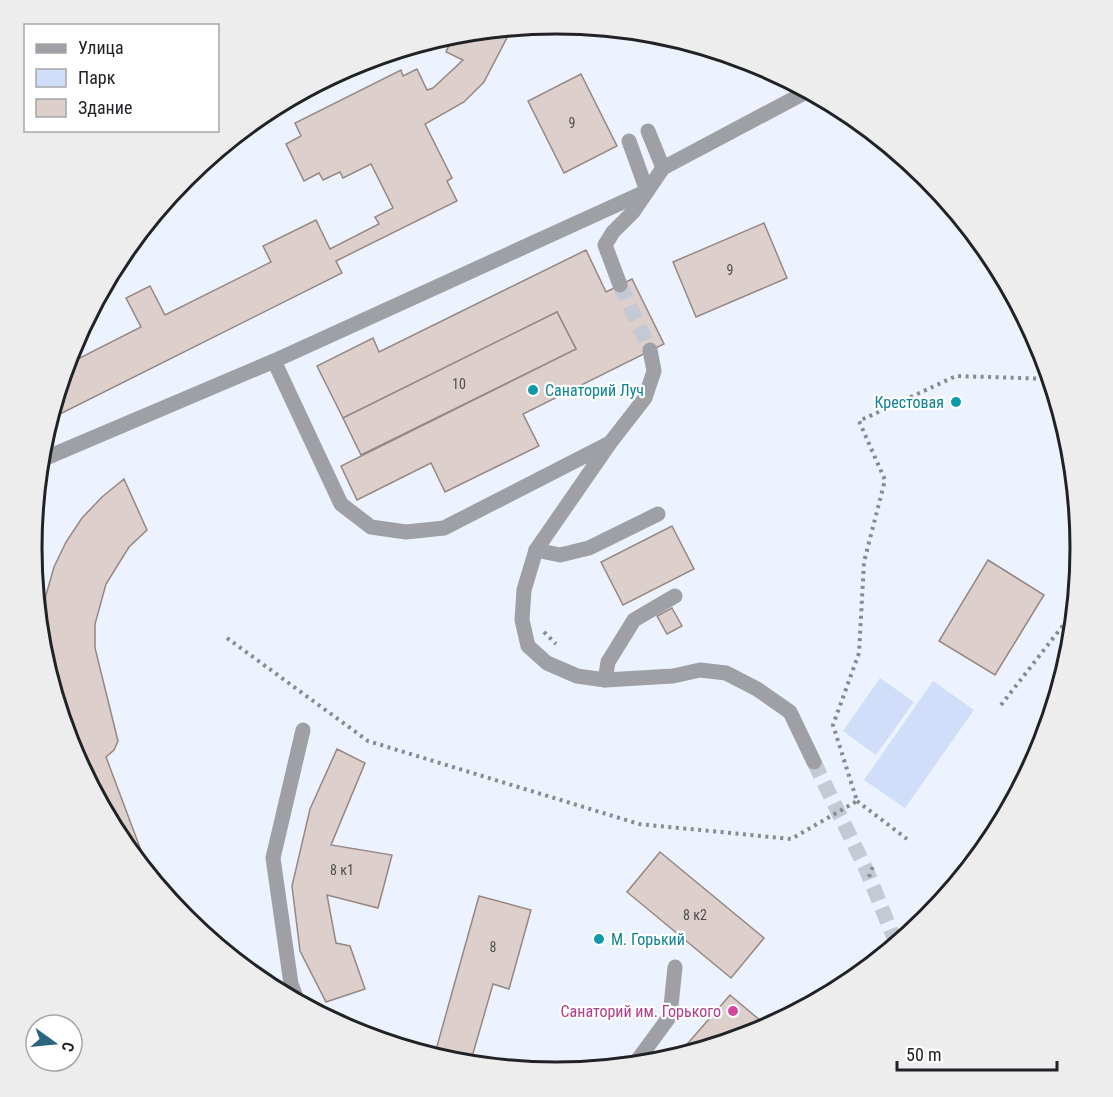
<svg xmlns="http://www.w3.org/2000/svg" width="1113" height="1097" viewBox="0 0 1113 1097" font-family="'Roboto Condensed',sans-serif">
<rect width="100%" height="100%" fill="#edf3fe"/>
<g fill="#d1def9">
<path d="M880,678L914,702L876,755L843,731Z"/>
<path d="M933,681L974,710L905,808L864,780Z"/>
</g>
<g fill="#ddcfcb" stroke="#958884" stroke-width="1.5">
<path d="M512,28L484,82L464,102L425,124L452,178L447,181L457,201L336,261L342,273L50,419L70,353L74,361L141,327L126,298L150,286L165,315L271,262L263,246L316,220L330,249L379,224L375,217L393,208L371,164L343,178L340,172L323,180L319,173L304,181L286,144L301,136L295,123L401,70L403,76L417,69L427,90L433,88L463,60L446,52L454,34Z"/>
<path d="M581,74L617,146L564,173L528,101Z"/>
<path d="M764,223L787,278L696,317L673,262Z"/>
<path d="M586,250L606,292L632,279L664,344L523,414L539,446L445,492L431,463L357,500L341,466L576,349L557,312L343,418L317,366L373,338L379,352Z"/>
<path d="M557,312L576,349L361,455L343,418Z"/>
<path d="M124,479L147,530L129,547L106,584L95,624V648L118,741L114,750L106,757L151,877L120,840L72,749L43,652V623L46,595L54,567L66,542L82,518L102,497Z"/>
<path d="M672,526L694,569L623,605L601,562Z"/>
<path d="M988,560L1044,595L995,675L939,641Z"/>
<path d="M672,608L682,626L667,634L657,616Z"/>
<path d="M337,749L365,763L331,845L392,855L378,908L327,895L336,943L350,946L365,989L326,1002L300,951L292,886L310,809Z"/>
<path d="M660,852L764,938L731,978L627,892Z"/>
<path d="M479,896L531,910L509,989L493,984L470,1064L454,1063L434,1057Z"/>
<path d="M730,995L768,1027L675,1058Z"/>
</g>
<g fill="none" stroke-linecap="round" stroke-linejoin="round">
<g stroke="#c4c9d3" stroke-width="15" stroke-dasharray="15 8" stroke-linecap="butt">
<path d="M620,285L650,350"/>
<path d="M814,762L866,869L896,943L895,946"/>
</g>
<g stroke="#868a91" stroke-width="4" stroke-dasharray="3 4.5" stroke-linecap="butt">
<path d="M544,632L556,644"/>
<path d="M227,638L368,741L639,824L791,839L857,801L833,725L859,653L864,562L885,480L859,421L956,376L1051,379"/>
<path d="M1001,705L1075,610"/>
<path d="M857,801L907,839"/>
<path d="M869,877L874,863"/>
<path d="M917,922L966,873"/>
</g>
<g stroke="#9ea0a5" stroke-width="15">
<path d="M648,131L663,168"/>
<path d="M620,285L605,245L613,232L633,212L663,168L808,91"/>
<path d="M650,350L654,371L645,398L610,443L536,550L524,590L522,620L528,646L547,663L577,676L605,680L673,676L700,670L726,673L757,689L790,712L814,762"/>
<path d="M274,361L341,504L371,527L406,532L444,528L610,443"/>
<path d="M41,460L274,361L647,191L629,141"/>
<path d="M536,550L560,555L589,548L658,514"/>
<path d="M605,680L608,662L634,620L675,596"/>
<path d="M298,1002L291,984L273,858L303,730"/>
<path d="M634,1065L670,1016L675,967"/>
</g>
</g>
<g fill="#0f9aa8" stroke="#fff" stroke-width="2">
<circle cx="533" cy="390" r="6"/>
<circle cx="956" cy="402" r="6"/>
<circle cx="599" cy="939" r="6"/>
</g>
<circle fill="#d1479c" stroke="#fff" stroke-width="2" cx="733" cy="1011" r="6"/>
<g text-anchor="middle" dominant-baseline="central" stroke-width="4.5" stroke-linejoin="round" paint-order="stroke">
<g font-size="14" fill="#4f4d4f">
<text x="572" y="123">9</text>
<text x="730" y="270">9</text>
<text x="459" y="384">10</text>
<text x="342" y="870">8 к1</text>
<text x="695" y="915">8 к2</text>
<text x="493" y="947">8</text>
</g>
<g font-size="16" fill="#0d838f" stroke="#fff" text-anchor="start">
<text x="545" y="390">Cанаторий Луч</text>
<text x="944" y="402" text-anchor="end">Крестовая</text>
<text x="611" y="939">М. Горький</text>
</g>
<g font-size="16" fill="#b23c85" stroke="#fff" text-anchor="end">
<text x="721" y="1011">Санаторий им. Горького</text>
</g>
</g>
<path d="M0 0H1113V1097H0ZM42 548a514 514 0 1 1 1028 0a514 514 0 1 1-1028 0Z" fill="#ededee" fill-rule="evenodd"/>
<path fill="none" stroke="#202226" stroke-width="3" d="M42 548a514 514 0 1 1 1028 0a514 514 0 1 1-1028 0Z"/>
<rect x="24" y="24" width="195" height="108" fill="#ffffff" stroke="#a6a7a8" stroke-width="1.5"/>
<rect x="36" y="44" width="30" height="9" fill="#9ea0a5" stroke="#a6a7a8" stroke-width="1.5"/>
<text x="78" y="54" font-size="18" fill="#202226">Улица</text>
<rect x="36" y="69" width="30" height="18" fill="#d1def9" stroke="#a6a7a8" stroke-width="1.5"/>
<text x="78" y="84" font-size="18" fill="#202226">Парк</text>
<rect x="36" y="99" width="30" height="18" fill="#ddcfcb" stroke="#a6a7a8" stroke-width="1.5"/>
<text x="78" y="114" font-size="18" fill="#202226">Здание</text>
<g transform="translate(54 1043) rotate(105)"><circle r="28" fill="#ffffff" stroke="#a6a7a8" stroke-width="1.5"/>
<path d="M0-4.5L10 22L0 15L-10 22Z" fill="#2c667e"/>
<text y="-9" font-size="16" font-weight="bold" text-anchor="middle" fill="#202226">С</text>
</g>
<path d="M897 1061v9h160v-9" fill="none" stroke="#202226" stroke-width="3"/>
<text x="906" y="1061" font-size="18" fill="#202226" stroke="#ffffff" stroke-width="4.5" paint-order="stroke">50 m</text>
</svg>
